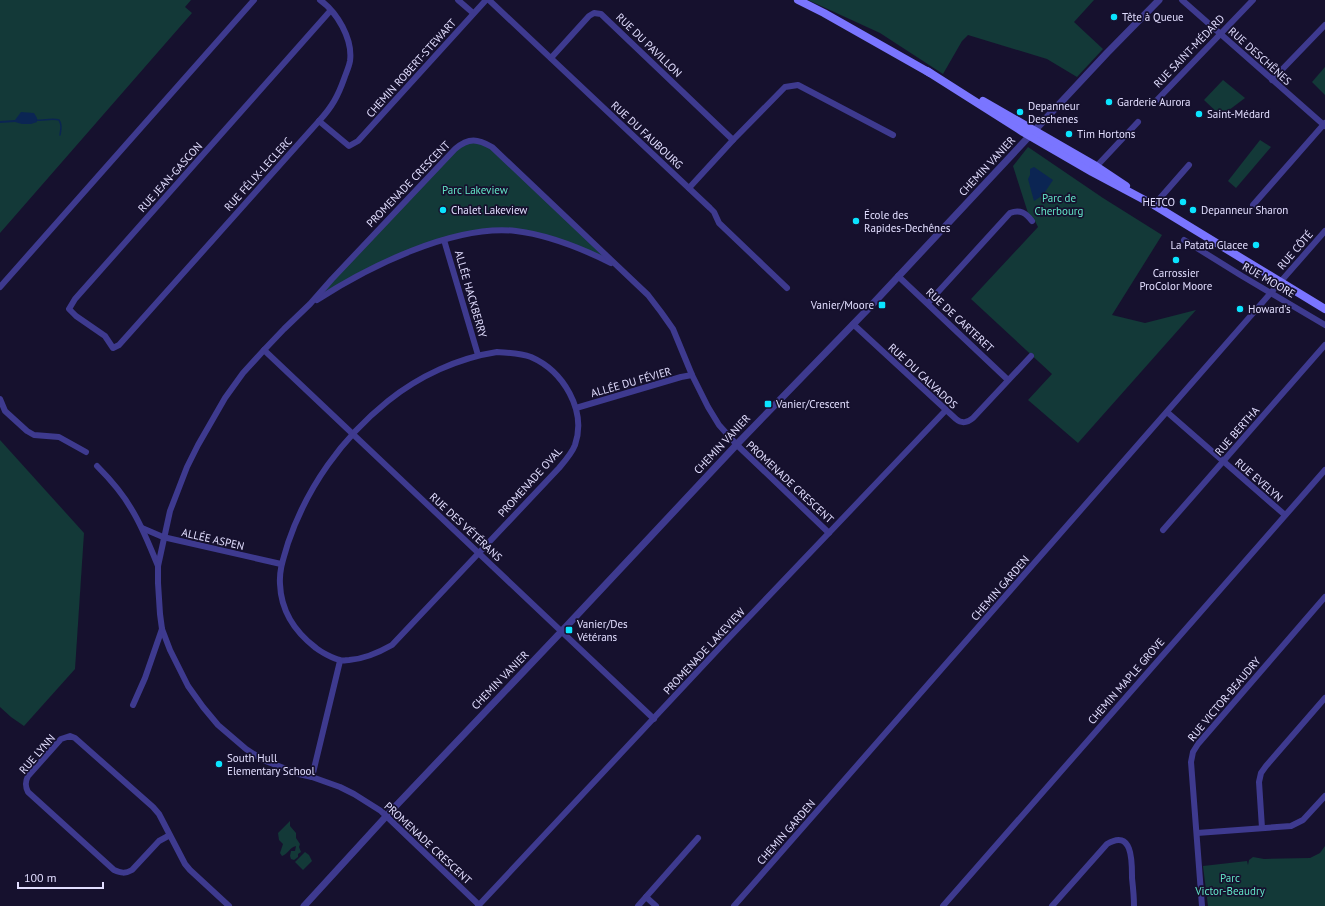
<svg xmlns="http://www.w3.org/2000/svg" width="1325" height="906" viewBox="0 0 1325 906" font-family="'PT Sans',sans-serif">
<rect width="100%" height="100%" fill="#16112e"/>
<g fill="#133938">
<path d="M0,0H191L185,7L192,13L0,233Z"/>
<path d="M808,0H1094L1074,22L1103,49L1077,77L1047,59L968,35L962,41L943,74L880,33Z"/>
<path d="M1325,67V95L1312,82Z"/>
<path d="M1223,80L1245,98L1221,116L1204,100Z"/>
<path d="M1260,140L1271,147L1236,188L1228,181Z"/>
<path d="M461,143H485L619,268L578,248L515,231L464,235L393,259L310,304Z"/>
<path d="M1028,147L1103,198L1162,235L1112,315L1145,323L1196,310L1078,443L1028,400L1052,374L971,299L1038,227L1035,221L1028,213L1013,166Z"/>
<path d="M0,440L84,533L75,669L24,726L11,717L0,707Z"/>
<path d="M290,821V826L296,833V838L300,844L299,847L301,852L298,854V857L294,860L291,859L290,856L291,851H295L296,846C290,847 288,854 282,856L280,853L283,844L279,840L278,833Z"/>
<path d="M1325,846V906H1208L1203,866L1247,861L1248,865L1249,860L1253,857L1264,859L1310,858L1320,853Z"/>
<path d="M305,852L309,855L312,861L303,870L295,862Z"/>
</g>
<g fill="#0b2553">
<path d="M21,112L34,113L37,118V122L31,124H22L15,122L0,123V121L15,120Z"/>
<path d="M1034,167L1053,180L1043,195L1034,201L1028,179L1030,175V169Z"/>
</g>
<g fill="none" stroke-linecap="round" stroke-linejoin="round">
<path stroke="#0b2553" stroke-width="1.5" d="M37,120C44,121 51,118 59,120C62,125 61,129 60,135"/>
<g stroke="#3e3a8f" stroke-width="6">
<path d="M320,0C337,12 353,39 350,61C349,67 346,73 344,79C338,96 332,107 319,121L119,345L113,348L105,336L76,316L69,309L75,299L331,10"/>
<path d="M458,0L473,13"/>
<path d="M489,0L710,208L714,212L719,223L787,288"/>
<path d="M1182,0L1325,126"/>
<path d="M551,58L589,16L594,13L601,14L733,140"/>
<path d="M1272,80L1325,25"/>
<path d="M1157,100L1253,0"/>
<path d="M319,121L349,146L358,141L486,0"/>
<path d="M1094,169L1138,122"/>
<path d="M689,188L733,140L785,87L798,85L893,135"/>
<path d="M1154,205L1189,165"/>
<path d="M1253,205L1325,123"/>
<path d="M444,240L478,355"/>
<path d="M1184,240L1242,276L1325,325"/>
<path d="M898,276L1008,380"/>
<path d="M0,287L254,0"/>
<path d="M317,300C368,267 454,224 516,231C549,235 581,248 611,263"/>
<path d="M928,303L1010,213C1020,209 1026,213 1032,221"/>
<path d="M853,324L956,419C962,424 967,423 973,418L1031,356"/>
<path d="M264,350L654,719"/>
<path d="M497,352C508,353 520,353 531,357C563,371 587,410 575,445C572,453 565,461 559,468L392,645C378,653 365,659 349,660C346,660 343,661 340,660C334,659 321,652 316,648C295,632 281,611 280,584C279,569 284,557 288,543C307,487 342,438 388,401C419,376 458,358 497,352Z"/>
<path d="M0,399L5,411L27,431L34,435L59,437L86,452"/>
<path d="M576,408L681,377L692,375"/>
<path d="M1167,412L1285,515"/>
<path d="M97,466C110,479 123,494 132,510C143,528 150,547 158,566"/>
<path d="M142,528L163,537L281,564"/>
<path d="M1163,530L1325,345"/>
<path d="M133,705L145,678L162,629"/>
<path d="M312,777L340,661"/>
<path d="M1262,828L1259,782L1261,773L1266,766L1325,698"/>
<path d="M1197,833L1291,826L1303,820L1325,796"/>
<path d="M170,835L159,841L132,870C125,874 121,873 114,870L28,792C25,786 25,782 28,776L61,739L70,736L75,738L153,807L159,814L185,864L190,870L229,906"/>
<path d="M646,897L656,906"/>
<path d="M479,905L381,811L354,794L340,787L312,777L299,774L263,760L246,749L218,725L203,707L188,686L170,650L162,629L160,614L158,583V566L170,511L187,467L198,445L225,398L243,373L264,350L284,329L310,304L332,279L455,149C469,137 478,139 492,147L648,295L661,312L673,329L692,375L708,407L719,425L737,445L829,533"/>
<path d="M478,906L725,642L946,410"/>
<path d="M638,906L698,838"/>
<path d="M734,906L1325,231"/>
<path d="M943,906L1325,470"/>
<path d="M1052,906L1107,844C1133,828 1132,863 1132,878C1133,887 1134,897 1134,906"/>
<path d="M1202,906L1191,762L1193,752L1198,744L1325,597"/>
</g>
<path stroke="#3e3a8f" stroke-width="7" d="M304,906L391,811L562,631L740,441L867,310L1107,53L1159,0"/>
<g stroke="#7a75ff" stroke-width="8">
<path d="M798,0L824,13L930,73"/>
<path d="M927,71L1023,132L1092,172L1154,205L1325,309"/>
<path d="M983,101L1096,166L1126,186"/>
</g>
</g>
<g fill="#0ae4ff" stroke="#16112e" stroke-width="1.5">
<circle cx="1114" cy="17" r="4"/>
<circle cx="1109" cy="102" r="4"/>
<circle cx="1020" cy="112" r="4"/>
<circle cx="1199" cy="114" r="4"/>
<circle cx="1069" cy="134" r="4"/>
<circle cx="1183" cy="202" r="4"/>
<circle cx="443" cy="210" r="4"/>
<circle cx="1193" cy="210" r="4"/>
<circle cx="856" cy="221" r="4"/>
<circle cx="1256" cy="245" r="4"/>
<circle cx="1176" cy="260" r="4"/>
<rect x="878" y="301" width="8" height="8" rx="2"/>
<circle cx="1240" cy="309" r="4"/>
<rect x="764" y="400" width="8" height="8" rx="2"/>
<rect x="565" y="626" width="8" height="8" rx="2"/>
<circle cx="219" cy="764" r="4"/>
</g>
<g text-anchor="middle" dominant-baseline="central" stroke-width="3.5" stroke-linejoin="round" paint-order="stroke">
<g font-size="11" fill="#e2deff" stroke="#16112e" text-anchor="start">
<text x="1122" y="17">Tête à Queue</text>
<text x="1117" y="102">Garderie Aurora</text>
<text x="1028" y="106">Depanneur<tspan x="1028" dy="13">Deschenes</tspan></text>
<text x="1207" y="114">Saint-Médard</text>
<text x="1077" y="134">Tim Hortons</text>
<text x="1175" y="202" text-anchor="end">HETCO</text>
<text x="451" y="210">Chalet Lakeview</text>
<text x="1201" y="210">Depanneur Sharon</text>
<text x="864" y="215">École des<tspan x="864" dy="13">Rapides-Dechênes</tspan></text>
<text x="1248" y="245" text-anchor="end">La Patata Glacee</text>
<text x="1176" y="273" text-anchor="middle">Carrossier<tspan x="1176" dy="13">ProColor Moore</tspan></text>
<text x="874" y="305" text-anchor="end">Vanier/Moore</text>
<text x="1248" y="309">Howard's</text>
<text x="776" y="404">Vanier/Crescent</text>
<text x="577" y="624">Vanier/Des<tspan x="577" dy="13">Vétérans</tspan></text>
<text x="227" y="758">South Hull<tspan x="227" dy="13">Elementary School</tspan></text>
</g>
<g font-size="11" fill="#e2deff" stroke="#16112e">
<text transform="translate(649 45) rotate(44)">RUE DU PAVILLON</text>
<text transform="translate(1189 51) rotate(-46)">RUE SAINT-MÉDARD</text>
<text transform="translate(1260 56) rotate(42)">RUE DESCHÊNES</text>
<text transform="translate(411 68) rotate(-48)">CHEMIN ROBERT-STEWART</text>
<text transform="translate(647 135) rotate(43)">RUE DU FAUBOURG</text>
<text transform="translate(987 166) rotate(-47)">CHEMIN VANIER</text>
<text transform="translate(258 174) rotate(-48)">RUE FÉLIX-LECLERC</text>
<text transform="translate(170 177) rotate(-48)">RUE JEAN-GASCON</text>
<text transform="translate(408 184) rotate(-46)">PROMENADE CRESCENT</text>
<text transform="translate(1295 250) rotate(-49)">RUE CÔTÉ</text>
<text transform="translate(1269 280) rotate(30)">RUE MOORE</text>
<text transform="translate(471 294) rotate(74)">ALLÉE HACKBERRY</text>
<text transform="translate(960 320) rotate(43)">RUE DE CARTERET</text>
<text transform="translate(923 376) rotate(43)">RUE DU CALVADOS</text>
<text transform="translate(631 382) rotate(-16)">ALLÉE DU FÉVIER</text>
<text transform="translate(1237 431) rotate(-49)">RUE BERTHA</text>
<text transform="translate(722 444) rotate(-47)">CHEMIN VANIER</text>
<text transform="translate(1259 480) rotate(41)">RUE EVELYN</text>
<text transform="translate(530 482) rotate(-48)">PROMENADE OVAL</text>
<text transform="translate(790 482) rotate(43)">PROMENADE CRESCENT</text>
<text transform="translate(466 527) rotate(43)">RUE DES VÉTÉRANS</text>
<text transform="translate(213 539) rotate(13)">ALLÉE ASPEN</text>
<text transform="translate(1000 588) rotate(-49)">CHEMIN GARDEN</text>
<text transform="translate(704 651) rotate(-47)">PROMENADE LAKEVIEW</text>
<text transform="translate(500 680) rotate(-46)">CHEMIN VANIER</text>
<text transform="translate(1126 681) rotate(-49)">CHEMIN MAPLE GROVE</text>
<text transform="translate(1224 699) rotate(-50)">RUE VICTOR-BEAUDRY</text>
<text transform="translate(37 754) rotate(-49)">RUE LYNN</text>
<text transform="translate(786 832) rotate(-49)">CHEMIN GARDEN</text>
<text transform="translate(428 843) rotate(43)">PROMENADE CRESCENT</text>
</g>
<g font-size="11" fill="#63e6c7" stroke="#16112e">
<text x="475" y="190">Parc Lakeview</text>
<text x="1059" y="198">Parc de<tspan x="1059" dy="13">Cherbourg</tspan></text>
<text x="1230" y="878">Parc<tspan x="1230" dy="13">Victor-Beaudry</tspan></text>
</g>
</g>
<path d="M18 882v6h85v-6" fill="none" stroke="#e2deff" stroke-width="2"/>
<text x="24" y="882" font-size="12" fill="#e2deff" stroke="#16112e" stroke-width="3" paint-order="stroke">100 m</text>
</svg>
